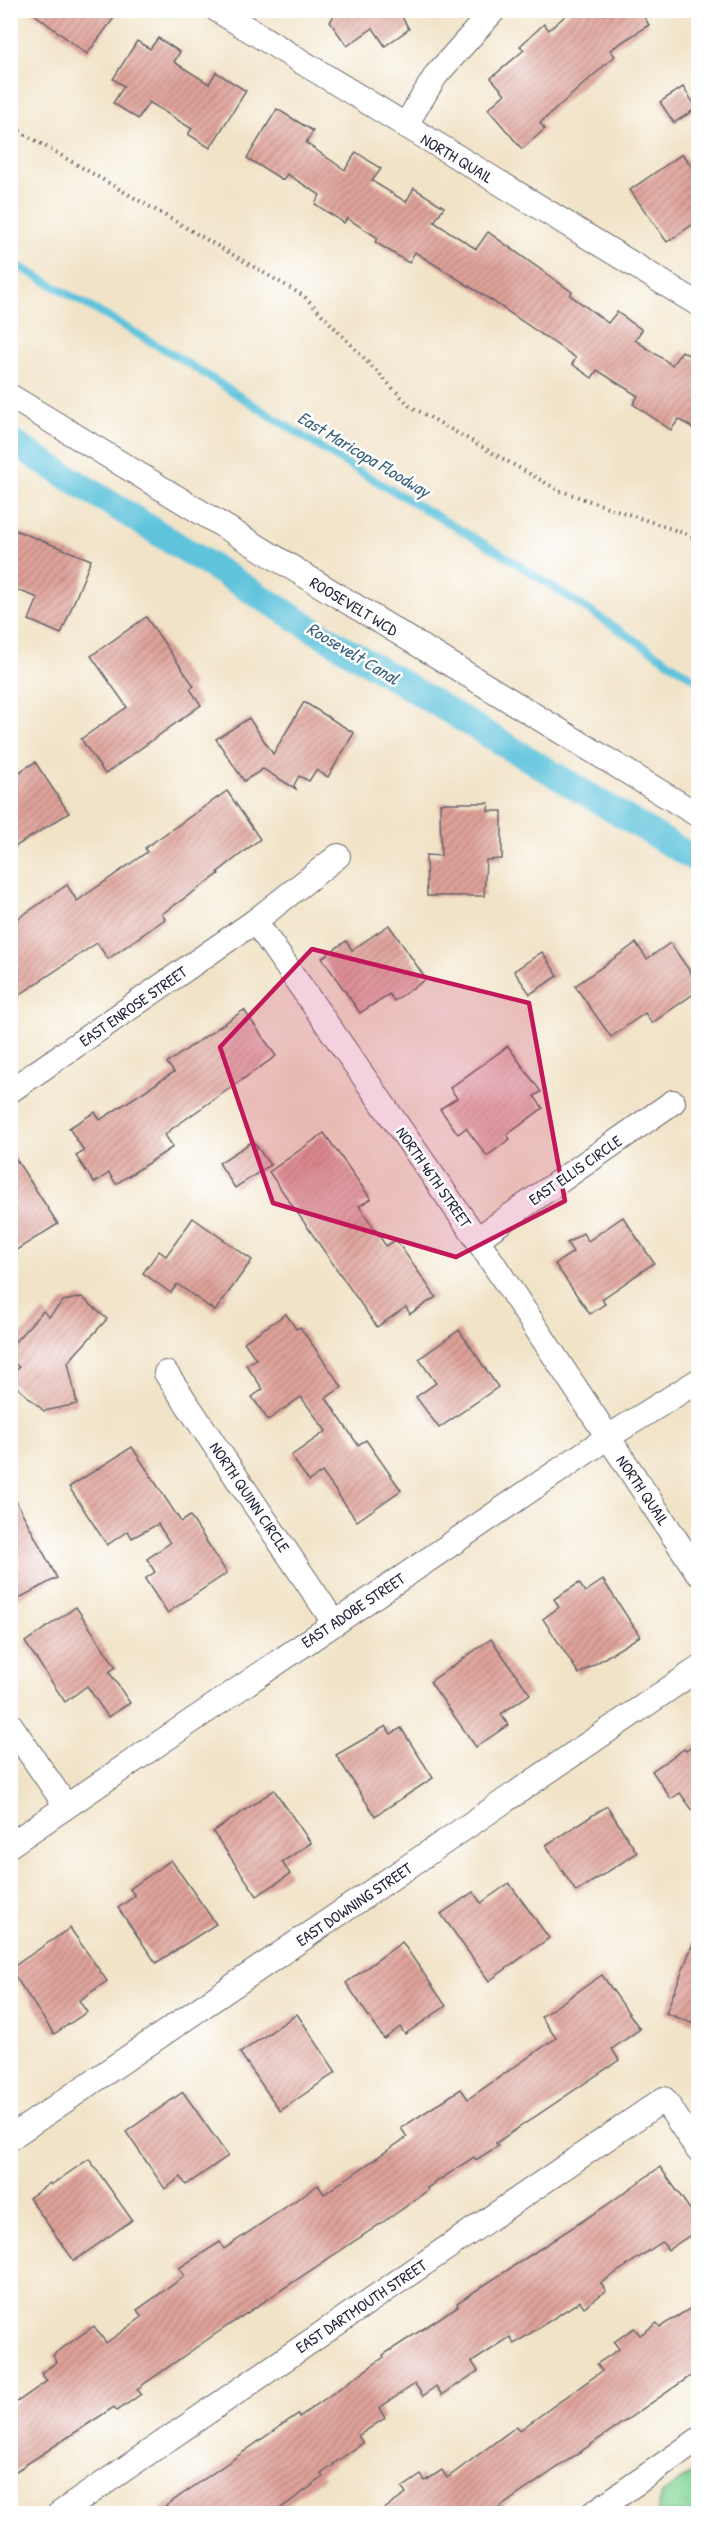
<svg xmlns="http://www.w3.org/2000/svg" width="709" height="2524" viewBox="0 0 709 2524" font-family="'Patrick Hand',sans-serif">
<defs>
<pattern id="park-crowns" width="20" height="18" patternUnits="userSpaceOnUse" patternTransform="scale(1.5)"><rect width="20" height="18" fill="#86d899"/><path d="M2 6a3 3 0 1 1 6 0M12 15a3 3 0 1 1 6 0" fill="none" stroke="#73b985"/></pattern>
<pattern id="building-hatch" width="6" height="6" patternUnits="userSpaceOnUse" patternTransform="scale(1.5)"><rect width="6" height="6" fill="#dfa299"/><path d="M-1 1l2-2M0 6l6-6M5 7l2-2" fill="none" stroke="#b4847e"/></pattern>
</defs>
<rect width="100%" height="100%" fill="#fff"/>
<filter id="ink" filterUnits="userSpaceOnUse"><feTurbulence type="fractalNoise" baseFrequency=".0167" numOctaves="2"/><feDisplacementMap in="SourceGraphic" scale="12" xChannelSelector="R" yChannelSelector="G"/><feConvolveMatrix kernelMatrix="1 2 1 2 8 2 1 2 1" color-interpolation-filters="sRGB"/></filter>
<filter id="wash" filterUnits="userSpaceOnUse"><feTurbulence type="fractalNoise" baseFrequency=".008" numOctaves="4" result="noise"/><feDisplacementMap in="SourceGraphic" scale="24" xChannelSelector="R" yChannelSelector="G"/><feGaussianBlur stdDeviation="1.35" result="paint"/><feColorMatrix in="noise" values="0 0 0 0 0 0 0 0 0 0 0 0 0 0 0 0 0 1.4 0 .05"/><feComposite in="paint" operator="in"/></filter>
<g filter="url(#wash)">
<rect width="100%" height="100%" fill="#f1e3c7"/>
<path fill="url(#park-crowns)" stroke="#547d6a" stroke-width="1.5" d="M698,2468V2513H657L662,2494Z"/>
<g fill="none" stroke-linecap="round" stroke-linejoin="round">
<path stroke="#5ec3dc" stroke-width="8" d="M10,261L181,359L345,463L502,554L698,681"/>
<path stroke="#5ec3dc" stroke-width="26" d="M10,441L311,628L698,861"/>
</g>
<g id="blocks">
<g fill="url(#building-hatch)">
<path d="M29,10H120L87,54Z"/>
<path d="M337,10H398L409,29L385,46L373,28L347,46L330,22Z"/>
<path d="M572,10H640L649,25L610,50L615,56L540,123L545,129L522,149L488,109L505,94L491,78L524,50L520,46L544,24L549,30Z"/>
<path d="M158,38L180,52L174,62L209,84L216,72L246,91L210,148L188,134L192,129L149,102L138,119L113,103L124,86L113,79L137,41L150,49Z"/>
<path d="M683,87L697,108L674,123L660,102Z"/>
<path d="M277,109L313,131L306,143L345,170L356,152L381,169L372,181L406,202L414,188L444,207L434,222L476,249L488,232L572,292L570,295L608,323L617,312L642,330L635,340L672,365L682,351L699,362V432L679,419L671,430L633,404L638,396L597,370L592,378L572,364L576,358L491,300L415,252L409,263L375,242L378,238L347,218L344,223L315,204L320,195L287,174L283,180L247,158Z"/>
<path d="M682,154L699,176V220L667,242L630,190Z"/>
<path d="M10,528L91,560L61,634L29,620L38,598L10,587Z"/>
<path d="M146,617L194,686L190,689L201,705L105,774L81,739L127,707L91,656Z"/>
<path d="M304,702L354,733L328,777L316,770L309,781L299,776L294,785L296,789L263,769L244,781L216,739L249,718L273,754Z"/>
<path d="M35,762L69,813L10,850V778Z"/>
<path d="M227,791L260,839L218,872L219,874L162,914L165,919L108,959L97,943L10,1001V924L67,885L77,901L147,852L145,848Z"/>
<path d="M440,803H489L488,811H502V859L486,860L484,896H427L426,855L441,856Z"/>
<path d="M389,925L426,979L394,1001L389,994L360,1013L322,958L346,941L352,950Z"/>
<path d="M636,943L647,959L670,943L699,984V990L652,1023L645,1013L611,1037L575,986Z"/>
<path d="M542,952L558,976L530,994L514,971Z"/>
<path d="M244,1010L276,1056L170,1130L165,1135L173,1147L116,1184L109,1173L94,1183L76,1156L84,1151L69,1128L95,1112L100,1120L174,1072L167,1063Z"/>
<path d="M508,1046L541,1092L534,1096L543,1108L507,1135L510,1139L487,1156L466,1128L458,1134L440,1109L457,1098L450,1088Z"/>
<path d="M324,1133L371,1199L359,1206L386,1246L396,1240L436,1297L410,1314L406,1307L377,1327L269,1172Z"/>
<path d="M253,1141L270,1165L235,1188L219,1163Z"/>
<path d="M10,1150L58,1224L10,1254Z"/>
<path d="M623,1217L654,1263L602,1299L605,1304L590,1314L555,1264L573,1252L567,1243L583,1233L588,1241Z"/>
<path d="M193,1218L252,1260L215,1311L177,1284L171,1293L143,1273L159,1251L166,1256Z"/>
<path d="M82,1297L107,1319L68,1362L77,1404L44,1411L10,1381V1376L19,1367L10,1359V1347L43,1311L49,1317L63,1301Z"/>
<path d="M286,1314L296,1329L300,1327L342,1387L326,1398L358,1445L366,1440L401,1490L357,1521L322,1472L309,1481L291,1456L326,1431L301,1397L268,1420L252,1397L263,1389L246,1365L256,1359L244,1342Z"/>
<path d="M459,1330L498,1387L439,1428L416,1397L436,1383L419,1359Z"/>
<path d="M132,1447L181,1522L190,1516L227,1573L167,1613L145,1579L155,1572L147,1559L170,1543L158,1524L132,1538L128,1531L107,1545L69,1487Z"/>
<path d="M10,1490L57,1578L10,1603Z"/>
<path d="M603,1580L640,1636L579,1674L543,1619L559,1607L554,1599L579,1583L585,1592Z"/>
<path d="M76,1607L116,1667L109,1672L130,1703L108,1717L87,1686L65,1702L25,1642Z"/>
<path d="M491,1639L530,1694L501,1714L508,1725L476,1747L430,1682Z"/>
<path d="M386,1726L391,1734L401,1728L433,1778L375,1816L336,1755Z"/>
<path d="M699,1742V1819L680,1793L671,1799L652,1771L684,1749L686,1751Z"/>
<path d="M274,1790L311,1843L282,1862L290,1874L257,1896L213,1832Z"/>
<path d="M607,1806L637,1853L576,1892L546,1845Z"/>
<path d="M171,1860L216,1924L156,1963L118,1908L135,1896L130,1889Z"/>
<path d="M509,1883L549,1938L489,1981L441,1914L473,1892L481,1903Z"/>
<path d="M70,1928L107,1981L79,2001L87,2012L54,2034L10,1969Z"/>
<path d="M697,1933H699V2026L666,2013Z"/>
<path d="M402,1942L446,2006L405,2034L400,2027L384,2039L346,1983Z"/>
<path d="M602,1975L640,2029L612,2049L619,2060L496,2143L498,2146L476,2160L474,2157L427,2188L428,2190L401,2210L211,2337L137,2389L141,2394L117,2411L114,2407L10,2475V2407L47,2381L41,2373L57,2362L53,2355L94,2326L106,2343L142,2317L137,2310L185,2276L179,2268L220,2242L224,2249L318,2185L324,2194L407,2137L401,2128L461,2089L468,2099L556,2038L541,2017Z"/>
<path d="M297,2014L336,2072L280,2111L240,2053Z"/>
<path d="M183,2092L228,2156L186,2185L181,2177L165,2189L126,2132Z"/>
<path d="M89,2159L132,2220L74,2261L29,2198L50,2183L51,2185Z"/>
<path d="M660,2167L699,2222V2229L668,2250L662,2242L601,2283L606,2291L584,2307L580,2301L514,2344L510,2337L472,2362L478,2371L442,2395L436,2386L423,2396L415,2384L379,2408L385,2418L358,2436L363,2443L333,2464L334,2465L321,2474L324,2477L273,2514H154L298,2414L299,2417L384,2357L383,2355L458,2306L457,2303L604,2207Z"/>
<path d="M699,2303V2370L490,2514H377L406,2494L402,2488L421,2475L425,2481L442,2470L447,2478L517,2426L520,2430L602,2371L597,2364L619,2349L614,2342L634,2328L640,2335L657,2323L660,2327Z"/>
</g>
</g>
</g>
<g filter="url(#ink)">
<use href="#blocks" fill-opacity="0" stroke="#6a666c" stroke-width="1.5"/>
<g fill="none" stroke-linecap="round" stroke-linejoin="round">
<defs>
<g id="minor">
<path d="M217,10L698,304"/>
<path d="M405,126L436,75L494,10"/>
<path d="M10,396L698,815"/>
<path d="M255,921L477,1239L698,1573"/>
<path d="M10,1091L255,921L338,856"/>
<path d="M477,1239L673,1102"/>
<path d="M166,1373L334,1622"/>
<path d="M10,1724L66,1806"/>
<path d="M10,1845L608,1437L698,1381"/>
<path d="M10,2138L698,1669"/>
<path d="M59,2514L664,2099L698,2150"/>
<path d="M592,2514L698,2440"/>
</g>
</defs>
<use href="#minor" stroke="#6a666c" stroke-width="26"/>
<path stroke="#6a666c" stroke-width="4" stroke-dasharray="1.5 4.5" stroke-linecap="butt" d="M10,124L24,134L304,296L410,406L558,490L698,538"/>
<use href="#minor" stroke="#fff" stroke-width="24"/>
</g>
</g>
<path fill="#c2185b" fill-opacity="0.2" stroke="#c2185b" stroke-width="4.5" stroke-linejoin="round" d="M312,949L529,1003L565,1201L456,1257L273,1203L220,1047Z"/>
<g text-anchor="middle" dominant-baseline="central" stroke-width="5" stroke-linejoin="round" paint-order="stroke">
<g font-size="16" fill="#22223b" stroke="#fff">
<text transform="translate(457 158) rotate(31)">NORTH QUAIL</text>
<text transform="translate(354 606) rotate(31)">ROOSEVELT WCD</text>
<text transform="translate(133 1006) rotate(-35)">EAST ENROSE STREET</text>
<text transform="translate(575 1170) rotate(-35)">EAST ELLIS CIRCLE</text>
<text transform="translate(434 1177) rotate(55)">NORTH 46TH STREET</text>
<text transform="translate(643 1490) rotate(56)">NORTH QUAIL</text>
<text transform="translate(250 1497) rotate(56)">NORTH QUINN CIRCLE</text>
<text transform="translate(353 1610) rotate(-34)">EAST ADOBE STREET</text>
<text transform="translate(354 1904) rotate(-34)">EAST DOWNING STREET</text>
<text transform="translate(361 2306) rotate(-34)">EAST DARTMOUTH STREET</text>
</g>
<g font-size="18" font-style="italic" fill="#3a627b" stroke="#fff">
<text transform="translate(364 454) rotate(31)">East Maricopa Floodway</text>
<text transform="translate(353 653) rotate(31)">Roosevelt Canal</text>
</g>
</g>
<rect width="709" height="2524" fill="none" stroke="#fff" stroke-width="36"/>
</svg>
